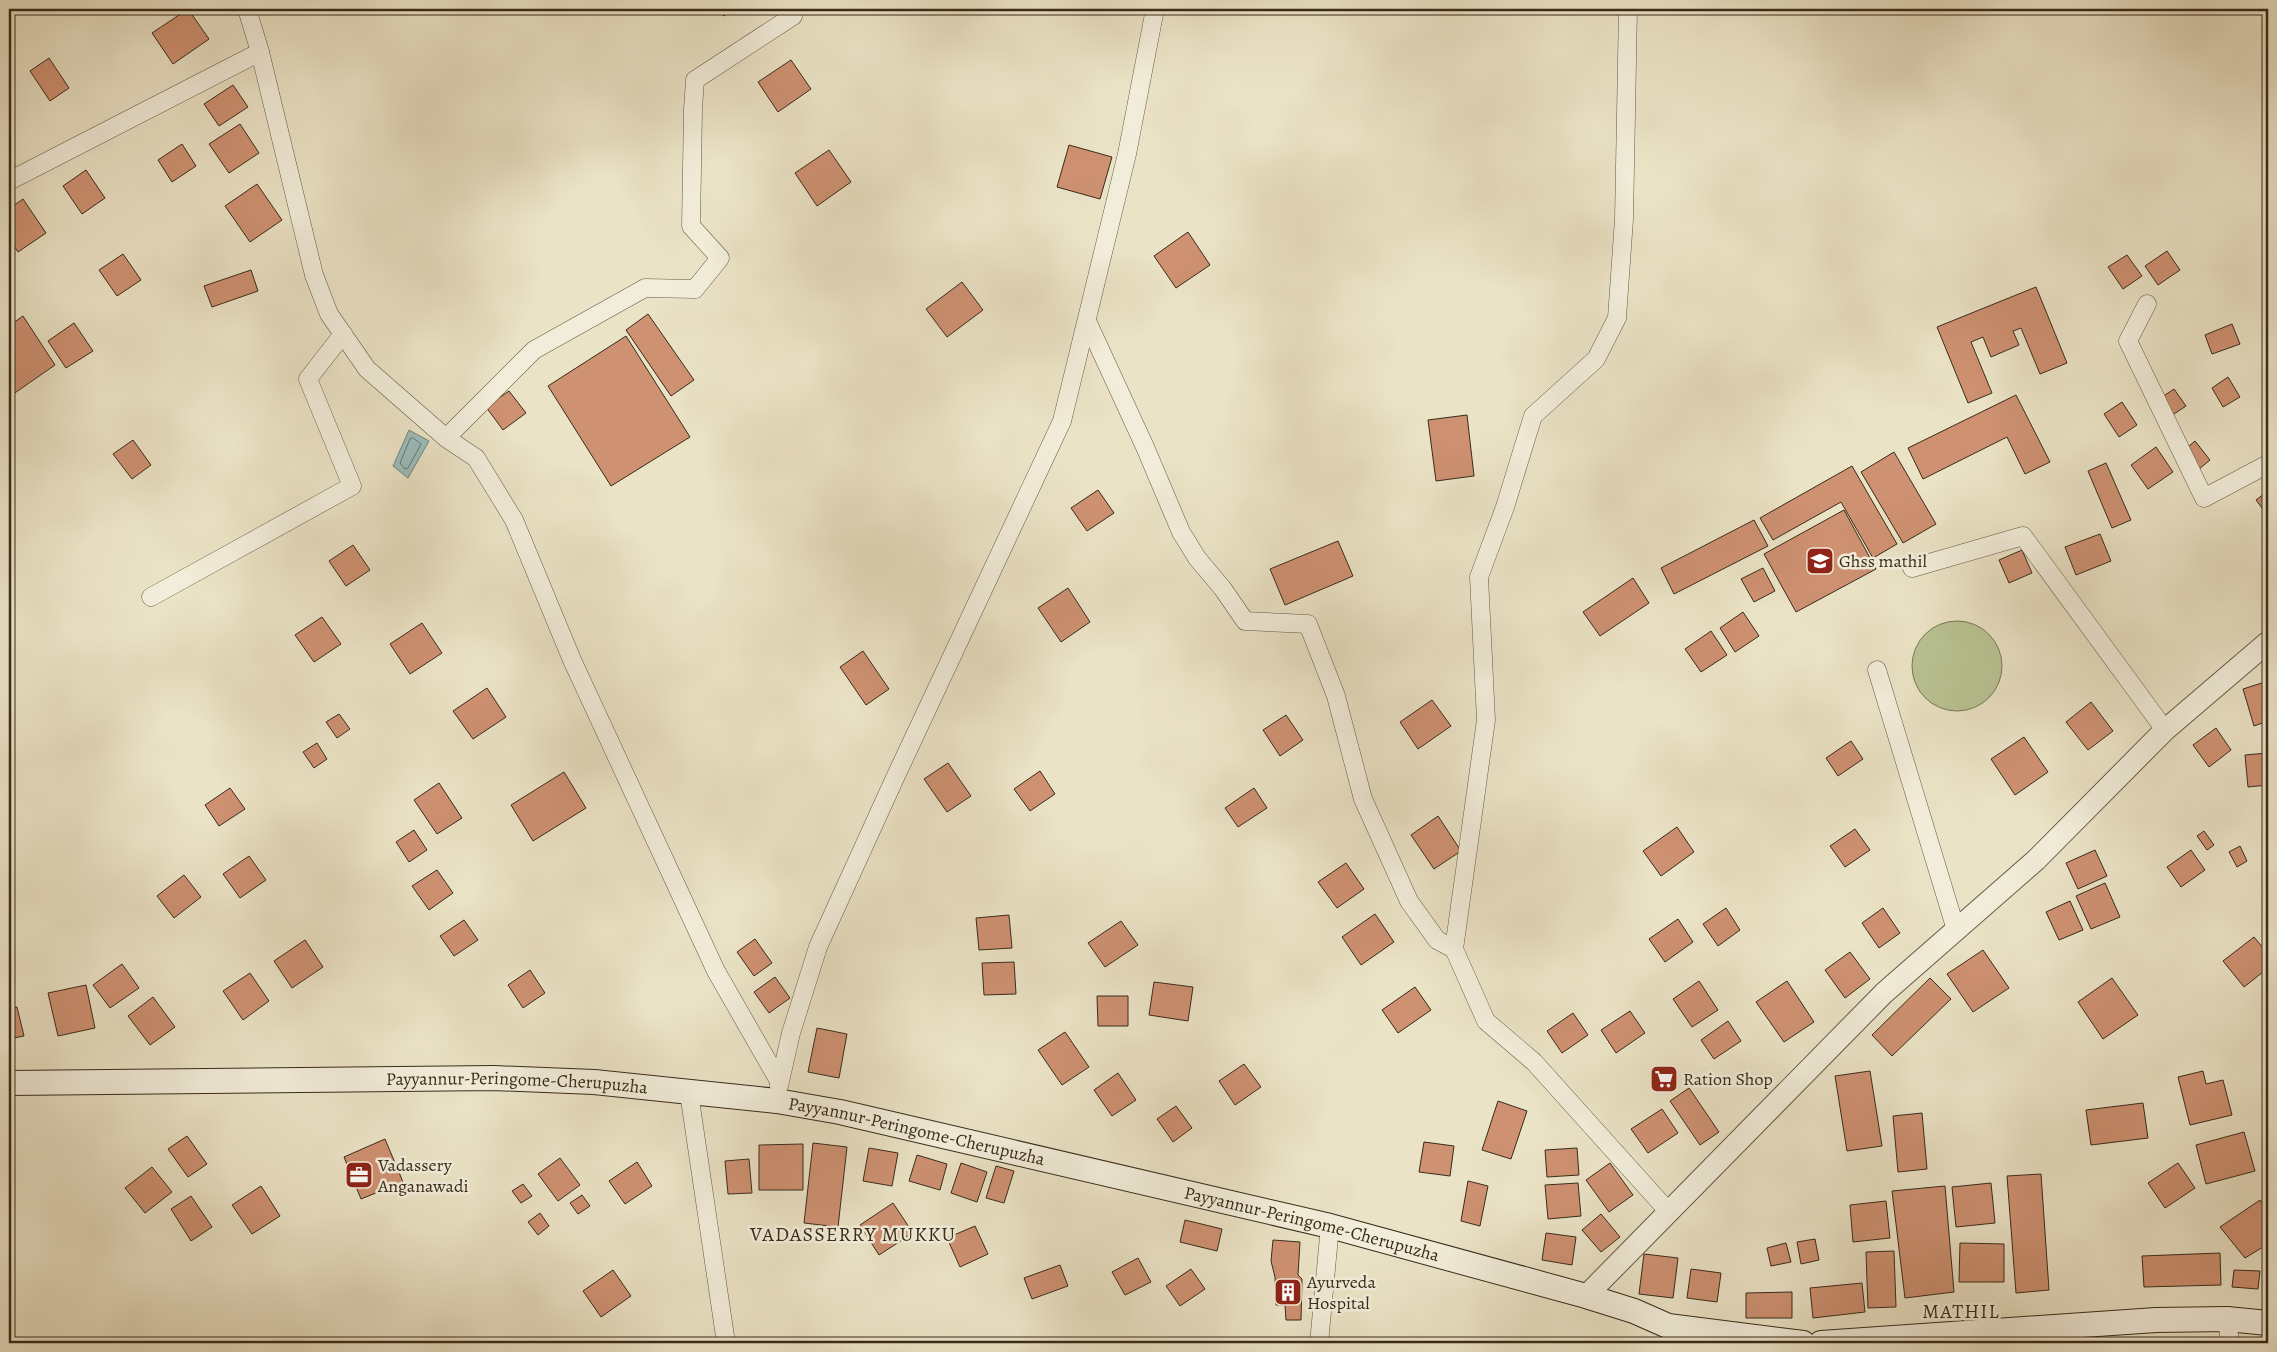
<svg xmlns="http://www.w3.org/2000/svg" width="2277" height="1352" viewBox="0 0 2277 1352" font-family="Alegreya,serif">
<rect width="100%" height="100%" fill="#ebe3c6"/>
<filter id="stains"><feTurbulence type="fractalNoise" baseFrequency=".004" numOctaves="4"/><feColorMatrix values="0 0 0 0 .2 0 0 0 0 .09 0 0 0 0 .02 0 0 0 .5 -.17"/></filter>
<radialGradient id="worn" r=".72"><stop offset=".6" stop-color="#630" stop-opacity="0"/><stop offset="1" stop-color="#630" stop-opacity=".3"/></radialGradient>
<circle fill="#b9c393" stroke="#787756" cx="1957" cy="666" r="45"/>
<path fill="#9bbdbc" stroke="#73837b" d="M409,430L429,441L408,478L393,466Z"/>
<g fill="none" stroke-linecap="round" stroke-linejoin="round">
<path stroke="#6a746b" stroke-width="1" d="M413,438L421,444L408,468L405,469L400,463L410,439Z"/>
</g>
<g fill="#ce9172" stroke="#382b1a">
<path d="M188,9L209,39L173,64L152,33Z"/>
<path d="M719,9H734L724,16Z"/>
<path d="M49,58L69,88L50,101L30,71Z"/>
<path d="M791,60L811,89L778,112L758,82Z"/>
<path d="M233,85L248,107L219,126L204,104Z"/>
<path d="M240,124L259,153L229,173L209,144Z"/>
<path d="M182,144L196,166L172,182L158,160Z"/>
<path d="M1069,145L1112,157L1100,199L1057,187Z"/>
<path d="M829,150L851,182L817,206L795,173Z"/>
<path d="M86,170L105,198L82,214L63,186Z"/>
<path d="M257,184L282,220L250,242L225,206Z"/>
<path d="M23,199L46,233L18,252L9,238V209Z"/>
<path d="M1188,232L1210,265L1176,288L1154,256Z"/>
<path d="M2167,251L2180,270L2158,285L2145,266Z"/>
<path d="M123,254L141,280L117,296L99,270Z"/>
<path d="M2127,255L2142,276L2123,289L2108,267Z"/>
<path d="M251,270L258,291L212,307L204,286Z"/>
<path d="M962,282L983,310L947,337L926,309Z"/>
<path d="M2036,287L2067,363L2040,374L2021,328L2013,331L2019,345L1991,357L1983,337L1971,342L1992,393L1968,403L1937,327Z"/>
<path d="M648,314L694,380L671,396L626,330Z"/>
<path d="M23,316L55,365L9,397V326Z"/>
<path d="M74,323L93,351L66,368L48,341Z"/>
<path d="M2232,324L2240,344L2212,354L2205,335Z"/>
<path d="M626,336L690,437L611,486L548,386Z"/>
<path d="M2228,377L2240,397L2223,407L2212,388Z"/>
<path d="M2174,389L2186,406L2171,416L2159,399Z"/>
<path d="M509,391L526,413L503,430L486,407Z"/>
<path d="M2016,395L2050,462L2025,474L2007,437L1923,479L1908,448Z"/>
<path d="M2122,402L2137,425L2119,437L2104,414Z"/>
<path d="M1467,415L1474,476L1436,481L1428,420Z"/>
<path d="M133,440L151,465L132,479L113,454Z"/>
<path d="M2195,441L2210,460L2198,470L2183,451Z"/>
<path d="M2156,447L2173,472L2148,489L2131,465Z"/>
<path d="M1894,452L1936,524L1903,543L1861,472Z"/>
<path d="M2106,463L2131,520L2112,528L2088,471Z"/>
<path d="M1852,466L1897,544L1873,558L1841,502L1773,540L1760,518Z"/>
<path d="M1098,490L1114,513L1087,531L1071,508Z"/>
<path d="M2268,491V516L2256,500Z"/>
<path d="M1844,510L1876,569L1796,612L1764,554Z"/>
<path d="M1754,520L1768,546L1674,594L1661,568Z"/>
<path d="M2100,534L2111,561L2076,575L2065,547Z"/>
<path d="M1338,541L1353,576L1285,605L1270,569Z"/>
<path d="M353,545L370,570L346,586L329,561Z"/>
<path d="M2022,550L2032,573L2009,583L1999,560Z"/>
<path d="M1763,568L1775,591L1754,602L1741,579Z"/>
<path d="M1633,578L1649,603L1600,636L1583,612Z"/>
<path d="M1068,588L1090,622L1061,642L1038,608Z"/>
<path d="M1743,612L1759,636L1735,652L1720,628Z"/>
<path d="M322,617L341,644L314,662L295,635Z"/>
<path d="M422,623L442,653L410,674L390,644Z"/>
<path d="M1711,631L1727,655L1701,672L1685,649Z"/>
<path d="M863,651L889,689L866,705L840,667Z"/>
<path d="M2268,681V721L2254,726L2243,689Z"/>
<path d="M487,688L506,717L473,739L453,711Z"/>
<path d="M1432,700L1451,726L1418,749L1400,722Z"/>
<path d="M2091,702L2113,731L2088,750L2066,722Z"/>
<path d="M339,714L350,729L337,738L326,722Z"/>
<path d="M1286,715L1303,740L1280,756L1263,730Z"/>
<path d="M2216,728L2231,750L2209,767L2193,745Z"/>
<path d="M2024,737L2048,772L2015,795L1991,759Z"/>
<path d="M1851,741L1863,759L1838,776L1826,758Z"/>
<path d="M317,743L327,759L314,768L303,752Z"/>
<path d="M2268,753V785L2248,787L2245,755Z"/>
<path d="M948,763L971,796L947,812L924,779Z"/>
<path d="M1040,771L1055,794L1030,811L1014,789Z"/>
<path d="M564,772L586,808L533,841L511,805Z"/>
<path d="M439,783L462,818L437,834L414,800Z"/>
<path d="M230,788L245,809L219,826L205,805Z"/>
<path d="M1254,788L1267,808L1238,827L1225,808Z"/>
<path d="M1438,816L1461,851L1434,869L1411,835Z"/>
<path d="M1677,827L1694,852L1661,876L1643,851Z"/>
<path d="M1855,829L1870,850L1845,867L1830,846Z"/>
<path d="M414,830L427,850L409,862L396,842Z"/>
<path d="M2204,831L2214,845L2207,850L2197,836Z"/>
<path d="M2240,846L2247,861L2237,867L2229,852Z"/>
<path d="M2095,850L2107,876L2078,889L2066,863Z"/>
<path d="M2191,850L2205,870L2181,887L2167,867Z"/>
<path d="M249,856L266,880L240,898L223,874Z"/>
<path d="M1346,863L1364,889L1337,908L1318,882Z"/>
<path d="M437,870L453,893L429,910L412,886Z"/>
<path d="M184,875L201,897L174,918L157,896Z"/>
<path d="M2105,883L2120,917L2091,929L2076,896Z"/>
<path d="M2070,901L2083,930L2059,940L2046,912Z"/>
<path d="M1726,908L1740,930L1718,946L1703,924Z"/>
<path d="M1883,908L1900,933L1879,948L1862,923Z"/>
<path d="M1375,914L1394,942L1361,965L1342,937Z"/>
<path d="M1009,915L1012,948L979,950L976,918Z"/>
<path d="M1678,919L1693,942L1665,962L1649,939Z"/>
<path d="M464,920L478,940L454,956L440,936Z"/>
<path d="M1121,921L1138,945L1105,967L1088,943Z"/>
<path d="M2254,937L2268,954V968L2244,987L2223,961Z"/>
<path d="M755,939L772,963L754,976L737,952Z"/>
<path d="M305,940L323,967L292,988L274,961Z"/>
<path d="M1983,950L2009,988L1973,1012L1947,974Z"/>
<path d="M1850,952L1870,979L1845,998L1825,970Z"/>
<path d="M1014,962L1016,994L984,995L982,963Z"/>
<path d="M122,964L139,988L110,1008L93,985Z"/>
<path d="M530,970L545,993L523,1008L508,985Z"/>
<path d="M250,973L269,1001L243,1020L223,991Z"/>
<path d="M775,977L790,998L769,1013L754,992Z"/>
<path d="M1930,978L1951,999L1892,1056L1872,1035Z"/>
<path d="M2112,978L2138,1015L2103,1039L2078,1002Z"/>
<path d="M1699,981L1718,1010L1692,1027L1673,999Z"/>
<path d="M1787,981L1814,1022L1784,1042L1756,1002Z"/>
<path d="M1154,982L1193,987L1188,1021L1149,1015Z"/>
<path d="M86,985L95,1028L58,1036L48,993Z"/>
<path d="M1415,987L1431,1010L1398,1033L1382,1010Z"/>
<path d="M1097,996H1128V1026H1098Z"/>
<path d="M153,997L175,1027L150,1045L128,1016Z"/>
<path d="M17,1007L24,1036L9,1039V1009Z"/>
<path d="M1630,1011L1645,1033L1616,1053L1601,1030Z"/>
<path d="M1573,1013L1588,1035L1562,1053L1547,1031Z"/>
<path d="M1728,1021L1741,1041L1714,1059L1701,1040Z"/>
<path d="M817,1028L847,1034L839,1078L808,1072Z"/>
<path d="M1065,1032L1089,1067L1062,1085L1038,1050Z"/>
<path d="M1244,1064L1261,1087L1235,1105L1219,1081Z"/>
<path d="M1870,1071L1882,1146L1847,1151L1835,1076Z"/>
<path d="M2203,1071L2206,1084L2223,1080L2232,1115L2190,1125L2178,1077Z"/>
<path d="M1118,1073L1136,1100L1112,1116L1094,1090Z"/>
<path d="M1689,1088L1719,1132L1700,1145L1670,1101Z"/>
<path d="M1498,1101L1527,1111L1511,1159L1482,1150Z"/>
<path d="M2143,1103L2148,1138L2091,1145L2086,1110Z"/>
<path d="M1176,1106L1192,1128L1173,1142L1157,1119Z"/>
<path d="M1662,1109L1678,1133L1648,1153L1631,1129Z"/>
<path d="M1922,1113L1927,1169L1898,1172L1893,1116Z"/>
<path d="M2244,1132L2255,1171L2206,1184L2196,1145Z"/>
<path d="M187,1136L207,1164L188,1177L168,1149Z"/>
<path d="M385,1139L403,1182L361,1199L344,1157Z"/>
<path d="M1424,1142L1454,1146L1450,1176L1419,1172Z"/>
<path d="M813,1143L847,1147L838,1227L804,1223Z"/>
<path d="M803,1144V1190H759V1145Z"/>
<path d="M869,1148L898,1153L892,1186L863,1181Z"/>
<path d="M1577,1148L1579,1175L1547,1177L1545,1150Z"/>
<path d="M917,1155L947,1164L940,1190L909,1181Z"/>
<path d="M560,1158L580,1185L558,1201L538,1174Z"/>
<path d="M749,1159L752,1193L728,1194L725,1161Z"/>
<path d="M637,1162L652,1186L625,1204L609,1181Z"/>
<path d="M961,1163L987,1172L977,1202L951,1193Z"/>
<path d="M1610,1163L1633,1195L1609,1212L1586,1180Z"/>
<path d="M2178,1163L2195,1188L2165,1208L2148,1183Z"/>
<path d="M996,1166L1014,1171L1004,1203L986,1198Z"/>
<path d="M152,1167L172,1192L145,1213L125,1188Z"/>
<path d="M2041,1174L2049,1290L2016,1293L2007,1176Z"/>
<path d="M1468,1181L1488,1186L1480,1226L1461,1221Z"/>
<path d="M1578,1183L1581,1216L1548,1219L1545,1185Z"/>
<path d="M1991,1183L1995,1223L1956,1227L1952,1187Z"/>
<path d="M523,1184L532,1196L521,1203L512,1191Z"/>
<path d="M261,1186L280,1216L252,1234L232,1205Z"/>
<path d="M1945,1186L1954,1292L1905,1298L1892,1191Z"/>
<path d="M582,1195L590,1206L578,1214L570,1203Z"/>
<path d="M191,1196L212,1227L191,1241L171,1209Z"/>
<path d="M2260,1200L2268,1212V1244L2245,1258L2220,1227Z"/>
<path d="M1886,1201L1890,1238L1853,1242L1850,1205Z"/>
<path d="M893,1203L913,1233L879,1255L860,1225Z"/>
<path d="M540,1213L549,1226L538,1235L528,1222Z"/>
<path d="M1601,1214L1620,1237L1601,1252L1582,1230Z"/>
<path d="M1185,1220L1222,1229L1217,1251L1180,1242Z"/>
<path d="M975,1226L988,1254L960,1267L947,1238Z"/>
<path d="M1546,1233L1576,1237L1572,1265L1542,1260Z"/>
<path d="M1815,1239L1819,1260L1801,1264L1797,1242Z"/>
<path d="M1273,1240L1300,1242L1298,1275L1302,1279L1301,1320H1286L1285,1305H1276L1275,1277L1271,1261Z"/>
<path d="M1786,1243L1791,1262L1771,1266L1767,1248Z"/>
<path d="M1960,1243L2004,1244V1282H1959Z"/>
<path d="M1894,1251L1896,1307L1868,1308L1866,1252Z"/>
<path d="M2220,1253L2221,1285L2144,1287L2142,1256Z"/>
<path d="M1644,1254L1678,1258L1673,1298L1639,1294Z"/>
<path d="M1138,1258L1151,1282L1125,1295L1112,1272Z"/>
<path d="M1060,1265L1068,1286L1032,1299L1024,1278Z"/>
<path d="M1191,1269L1205,1289L1180,1306L1166,1286Z"/>
<path d="M1691,1269L1721,1273L1717,1302L1687,1298Z"/>
<path d="M613,1270L631,1296L601,1317L583,1291Z"/>
<path d="M2234,1270L2260,1271L2258,1289L2232,1287Z"/>
<path d="M1862,1283L1865,1312L1813,1318L1810,1288Z"/>
<path d="M1792,1292V1318H1746V1293Z"/>
</g>
<g fill="none" stroke-linecap="round" stroke-linejoin="round">
<defs>
<g id="minor">
<path d="M247,9L260,52L314,275L329,314L367,369L446,438L476,458L514,520L572,660L716,971L779,1081"/>
<path d="M1628,9L1624,219L1617,318L1596,359L1533,416L1505,507L1479,577L1486,720L1454,949L1486,1021L1534,1062L1668,1211"/>
<path d="M9,181L260,52"/>
<path d="M2147,304L2128,341L2204,498L2268,464"/>
<path d="M1087,321L1145,447L1181,532L1197,558L1223,589L1245,621L1308,624L1336,696L1363,799L1382,841L1409,901L1437,940L1454,949"/>
<path d="M446,438L534,350L645,288L695,289L720,258L691,226L693,109L695,80L793,16L789,9"/>
<path d="M1912,568L2023,536L2165,730"/>
<path d="M151,597L352,486L308,379L343,334"/>
<path d="M1877,670L1956,930"/>
<path d="M779,1086L791,1033L818,947L894,780L1062,421L1127,154L1155,9"/>
<path d="M689,1093L726,1343"/>
<path d="M2227,1319L2230,1343"/>
<path d="M1319,1343L1330,1226"/>
</g>
<path id="tertiary" d="M1586,1296L1884,993L2036,860L2165,730L2268,642"/>
<g id="secondary">
<path id="s1" d="M9,1083L494,1078L594,1082L777,1101L840,1112L1330,1226L1586,1296L1634,1311L1668,1326L1803,1343"/>
<path d="M1821,1343L2156,1320L2227,1319L2268,1323"/>
</g>
</defs>
<use href="#minor" stroke="#655945" stroke-width="19"/>
<use href="#tertiary" stroke="#655945" stroke-width="23"/>
<use href="#secondary" stroke="#382b1a" stroke-width="26"/>
<use href="#minor" stroke="#f2edda" stroke-width="18"/>
<use href="#tertiary" stroke="#f2edda" stroke-width="21"/>
<use href="#secondary" stroke="#f2edda" stroke-width="24"/>
</g>
<defs>
<symbol id="school-square" viewBox="-11 -11 22 22"><rect x="-9" y="-9" width="18" height="18" rx="4" fill="#8f2418" stroke="#f2edda"/><path d="M0-5L7-2L0 1L-7-2ZM-4 1L0 2.5L4 1V4Q0 6-4 4Z" fill="#fff"/></symbol>
<symbol id="supermarket-square" viewBox="-11 -11 22 22"><rect x="-9" y="-9" width="18" height="18" rx="4" fill="#8f2418" stroke="#f2edda"/><path d="M-6-5.5h2.5l.6 2H6L4.5 2H-2.5L-4.4-4H-6ZM-1.5 3.2a1.3 1.3 0 1 0 .1 0ZM3 3.2a1.3 1.3 0 1 0 .1 0Z" fill="#fff"/></symbol>
<symbol id="office-square" viewBox="-11 -11 22 22"><rect x="-9" y="-9" width="18" height="18" rx="4" fill="#8f2418" stroke="#f2edda"/><path d="M-6-3h4V-5.5h4V-3h4V5H-6ZM-1-4.5V-3h2v-1.5ZM-6 0V1H6V0Z" fill="#fff"/></symbol>
<symbol id="building-square" viewBox="-11 -11 22 22"><rect x="-9" y="-9" width="18" height="18" rx="4" fill="#8f2418" stroke="#f2edda"/><path d="M-4-6H4V6H1V3H-1V6H-4ZM-2.5-4.3h1.7v1.8h-1.7ZM.8-4.3h1.7v1.8H.8ZM-2.5-1h1.7V.8h-1.7ZM.8-1h1.7V.8H.8Z" fill="#fff"/></symbol>
</defs>
<g fill-rule="evenodd">
<use href="#school-square" x="1804" y="545" width="32" height="32"/>
<use href="#supermarket-square" x="1648" y="1063" width="32" height="32"/>
<use href="#office-square" x="343" y="1159" width="32" height="32"/>
<use href="#building-square" x="1272" y="1276" width="32" height="32"/>
</g>
<g text-anchor="middle" dominant-baseline="central" stroke-width="5" stroke-linejoin="round" paint-order="stroke">
<g font-size="18" fill="#382b1a" stroke="#f2edda" text-anchor="start">
<text x="1839" y="561">Ghss mathil</text>
<text x="1683" y="1079">Ration Shop</text>
<text x="378" y="1165">Vadassery<tspan x="378" dy="21">Anganawadi</tspan></text>
<text x="1307" y="1282">Ayurveda<tspan x="1307" dy="21">Hospital</tspan></text>
</g>
<g font-size="18" fill="#382b1a" stroke="#f2edda">
<text stroke="none"><textPath href="#s1" startOffset="508">Payyannur-Peringome-Cherupuzha</textPath></text>
<text stroke="none"><textPath href="#s1" startOffset="912">Payyannur-Peringome-Cherupuzha</textPath></text>
<text stroke="none"><textPath href="#s1" startOffset="1318">Payyannur-Peringome-Cherupuzha</textPath></text>
</g>
<g font-size="20" letter-spacing="1" fill="#382b1a" stroke="#f2edda">
<text x="853" y="1234">VADASSERRY MUKKU</text>
<text x="1961" y="1311">MATHIL</text>
</g>
</g>
<rect width="2277" height="1352" fill="none" stroke="#ebe3c6" stroke-width="30"/>
<rect x="10" y="10" width="2257" height="1332" fill="none" stroke="#382b1a" stroke-width="2.5"/>
<rect x="15" y="15" width="2247" height="1322" fill="none" stroke="#382b1a"/>
<rect width="100%" height="100%" filter="url(#stains)"/>
<rect width="100%" height="100%" fill="url(#worn)"/>
</svg>
